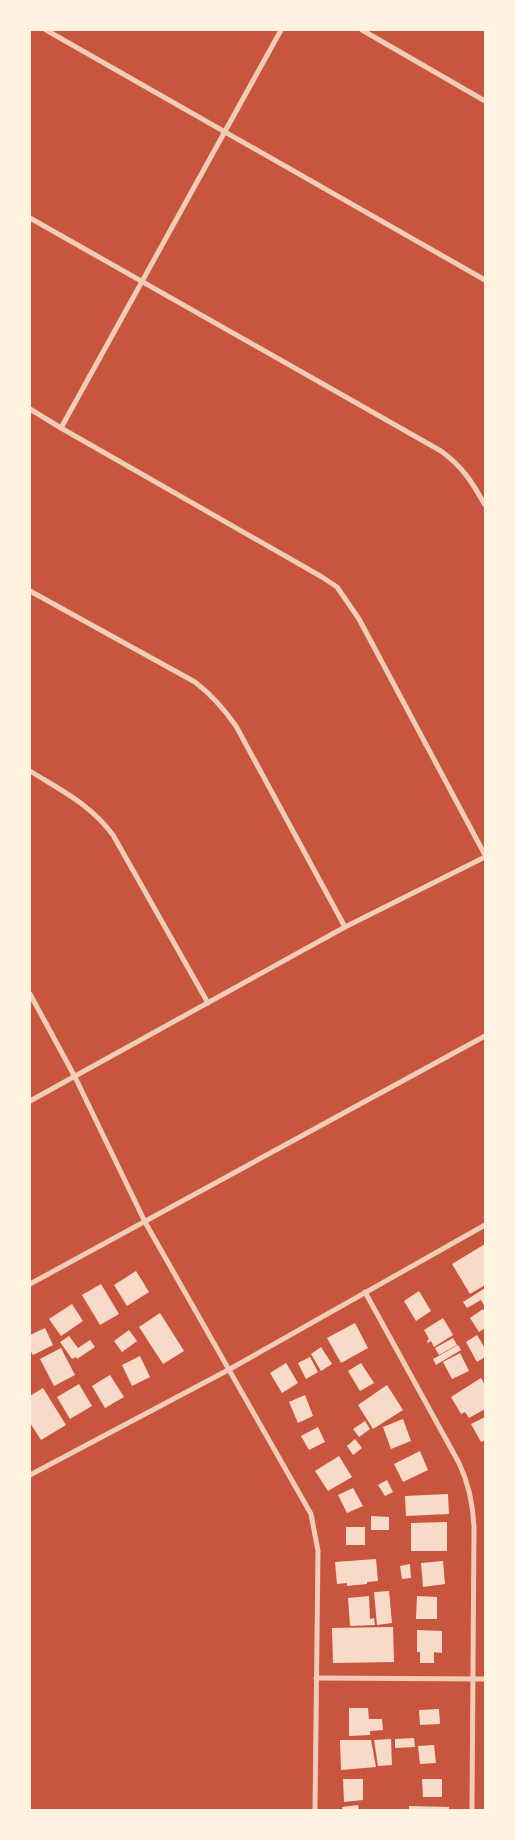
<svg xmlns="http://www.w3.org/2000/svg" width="515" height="1840" viewBox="0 0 515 1840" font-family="'Varela Round',sans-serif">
<rect width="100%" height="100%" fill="#c8553d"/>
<g fill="#f7dbc8">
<path d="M485,1244V1285L470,1294L452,1264Z"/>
<path d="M136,1271L149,1292L127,1306L114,1285Z"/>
<path d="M101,1284L119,1314L100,1325L82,1295Z"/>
<path d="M485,1288V1307L481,1300L467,1308L463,1302Z"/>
<path d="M419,1291L431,1311L416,1321L404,1301Z"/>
<path d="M72,1304L83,1321L61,1336L49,1319Z"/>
<path d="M483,1309L485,1312V1328L479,1332L470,1318Z"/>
<path d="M160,1313L184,1351L163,1364L139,1327Z"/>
<path d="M443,1318L453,1335L434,1347L431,1341L428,1343L427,1341L429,1339L424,1330Z"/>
<path d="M355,1323L368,1348L341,1363L327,1338Z"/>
<path d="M45,1328L53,1345L33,1355L30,1350V1335Z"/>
<path d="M129,1330L137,1341L122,1352L114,1341Z"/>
<path d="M477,1335L485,1348V1357L477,1362L466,1342Z"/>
<path d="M69,1336L78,1348L90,1340L95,1347L77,1359L76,1357L72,1359L60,1342Z"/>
<path d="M453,1338L457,1345L439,1355L435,1348Z"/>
<path d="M458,1345L461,1350L436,1365L433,1359Z"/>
<path d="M321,1347L332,1364L321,1371L311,1354Z"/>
<path d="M61,1348L75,1375L54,1386L40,1359Z"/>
<path d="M460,1353L469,1371L452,1379L443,1362Z"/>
<path d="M140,1356L150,1377L132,1386L122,1365Z"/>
<path d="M310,1357L318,1372L306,1379L298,1363Z"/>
<path d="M286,1363L298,1383L282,1393L270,1373Z"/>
<path d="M361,1363L374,1383L360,1391L348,1371Z"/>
<path d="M110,1375L124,1397L105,1408L92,1386Z"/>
<path d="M481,1378L485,1385V1409L469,1418L465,1412L461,1414L451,1397Z"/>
<path d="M79,1384L92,1406L70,1419L57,1397Z"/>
<path d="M387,1385L403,1410L373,1429L358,1405Z"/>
<path d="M43,1388L66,1425L41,1440L30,1423V1396Z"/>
<path d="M305,1395L313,1416L298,1423L289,1402Z"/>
<path d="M485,1417V1440L481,1442L471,1424Z"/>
<path d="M403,1419L411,1441L391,1449L383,1427Z"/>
<path d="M365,1421L370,1429L359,1437L353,1429Z"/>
<path d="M318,1427L325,1442L309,1450L301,1436Z"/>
<path d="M355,1439L362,1448L353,1455L347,1446Z"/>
<path d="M420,1451L428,1470L403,1482L394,1464Z"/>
<path d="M339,1456L352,1477L328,1491L315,1471Z"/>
<path d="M387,1480L393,1492L385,1496L378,1485Z"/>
<path d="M353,1488L363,1506L347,1513L338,1495Z"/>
<path d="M448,1494L449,1514L406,1516L405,1496Z"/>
<path d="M371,1516L389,1517V1530H371Z"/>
<path d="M447,1522V1551H411V1523Z"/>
<rect x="346" y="1527" width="19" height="18"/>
<path d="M376,1559L378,1581L367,1582V1584L347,1586V1583L337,1584L335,1562Z"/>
<path d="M443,1561L445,1584L423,1587L421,1563Z"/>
<path d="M410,1564L411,1578L402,1579L400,1566Z"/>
<path d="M389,1591L392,1623L377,1625L374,1592Z"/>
<path d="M369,1596L370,1619L374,1618L375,1625L350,1626L348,1598Z"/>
<path d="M417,1596L437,1597V1619H416Z"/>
<path d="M393,1627L394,1662L333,1663L332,1628Z"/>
<path d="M417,1630L442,1631V1653L434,1652V1663H420V1652H417Z"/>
<path d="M349,1708H368L369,1719H382L383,1730L370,1731V1735L349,1736Z"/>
<path d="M439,1709L440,1724L420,1725L419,1710Z"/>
<path d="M414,1738L415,1747L395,1748V1739Z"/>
<path d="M391,1739L392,1765L378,1766L374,1740Z"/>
<path d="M340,1740H371L376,1767L341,1770Z"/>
<path d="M434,1745L436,1763L420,1764L418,1746Z"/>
<path d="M343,1779H363V1800L344,1802Z"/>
<path d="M422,1779H442V1797H423Z"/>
<path d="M358,1805L359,1810H343L342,1807Z"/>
<path d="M409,1806L449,1807V1810H409Z"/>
</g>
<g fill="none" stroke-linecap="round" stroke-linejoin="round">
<g stroke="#f1ccb7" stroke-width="5">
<path d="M46,30L485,280"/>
<path d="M362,30L485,101"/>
<path d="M30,218L441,451C463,467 472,482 485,505"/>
<path d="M30,409L61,428L322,577L337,587L359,619L485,855"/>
<path d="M61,428L281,30"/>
<path d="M30,591L195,682C212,695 224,709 236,726L345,927"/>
<path d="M30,771C62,791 90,804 113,835L208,1003"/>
<path d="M30,994L75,1077L145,1222L311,1514L318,1551L315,1810"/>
<path d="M30,1101L345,927L485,857"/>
<path d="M30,1284L485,1036"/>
<path d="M365,1292L459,1463C469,1484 473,1504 474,1527L472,1810"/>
<path d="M30,1475L230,1369L485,1225"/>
<path d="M316,1678L485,1679"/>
</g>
</g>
<rect width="515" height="1840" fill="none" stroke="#fff3e0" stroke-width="62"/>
</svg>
